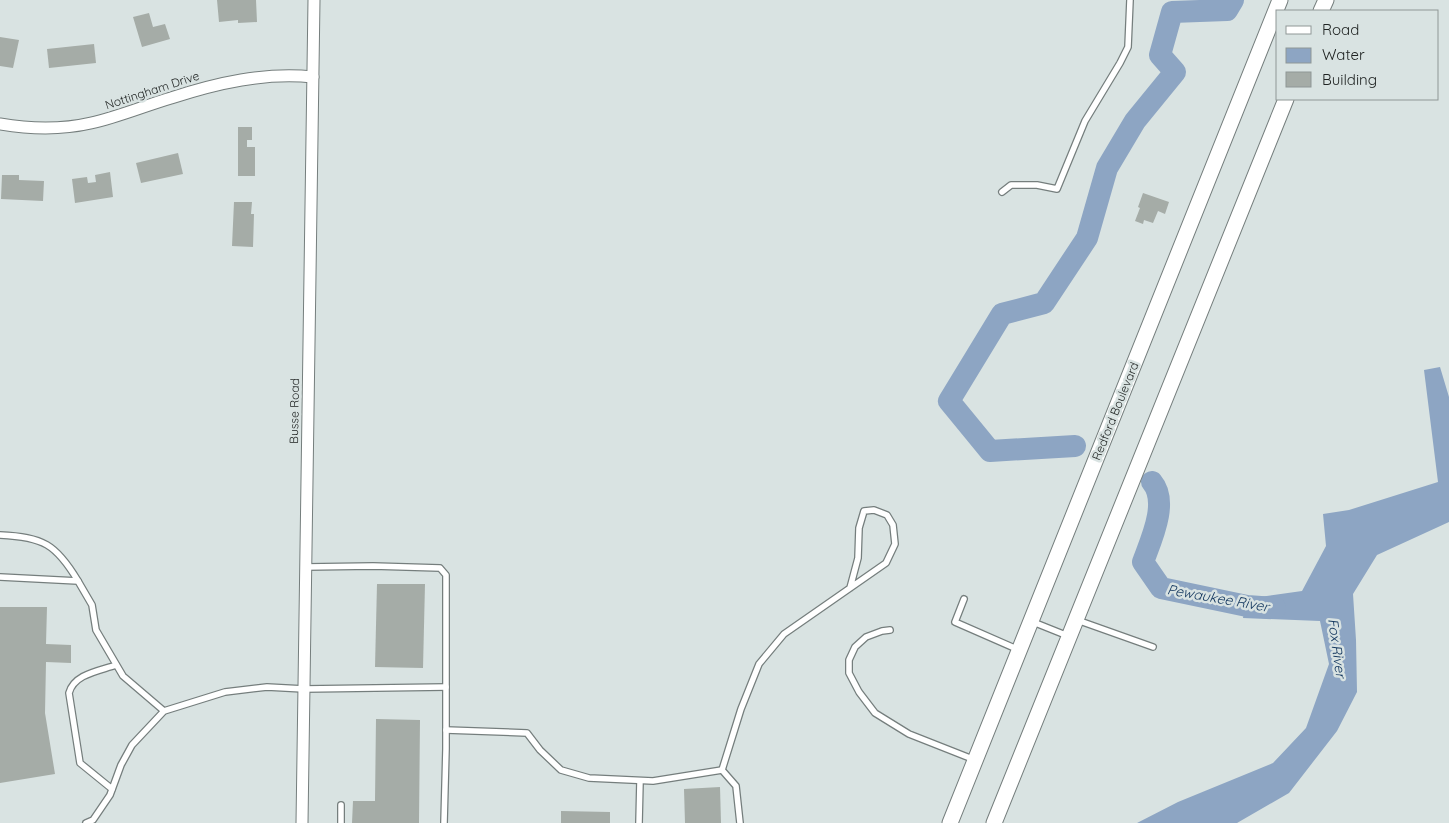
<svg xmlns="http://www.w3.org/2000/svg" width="1449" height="823" viewBox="0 0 1449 823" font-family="Quicksand,sans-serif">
<rect width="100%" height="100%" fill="#d9e3e2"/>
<path fill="#8da5c3" d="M1440,367L1449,397V522L1377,555L1353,594L1356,640L1357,692L1337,731L1289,793L1237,823H1137L1178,802L1273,763L1306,728L1329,664L1320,621L1243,618L1246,599L1302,591L1326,546L1323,514L1349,510L1438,482L1424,370Z"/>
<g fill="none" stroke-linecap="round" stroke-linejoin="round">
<g stroke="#8da5c3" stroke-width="22">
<path d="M1075,446L990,451L949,401L1002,314L1044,303L1087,238L1107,168L1135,121L1175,72L1160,55L1172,12L1227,10L1233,0"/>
<path d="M1152,482C1169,502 1151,540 1143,562L1161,588L1247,606L1275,608"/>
</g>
</g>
<g fill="#a5aca7">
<path d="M217,0H256L257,22L238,23V20L219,22Z"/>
<path d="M149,13L153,27L165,24L170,39L142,47L133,17Z"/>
<path d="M0,37L19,40L13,68L0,66Z"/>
<path d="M94,44L96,63L49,68L47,49Z"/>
<path d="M238,127H252V140H247V147H255V176H238Z"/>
<path d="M178,153L183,174L141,183L136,163Z"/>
<path d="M110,172L113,197L75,203L72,179L87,177L88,183L96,182L95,175Z"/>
<path d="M2,175H19V180L44,181L43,201L1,199Z"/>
<path d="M1143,193L1169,202L1165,214L1158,211L1153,223L1144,220L1143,224L1135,221L1140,208L1138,207Z"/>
<path d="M234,202H252L251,214H254L253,247L232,246Z"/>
<path d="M377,584H425L423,668L375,667Z"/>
<path d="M0,607H47L46,644L71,645V663L46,662L45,713L55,774L0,783Z"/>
<path d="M376,719L420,720L419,823H352L353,801H375Z"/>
<path d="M720,787L721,823H685L684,789Z"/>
<path d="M561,811L610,812V823H561Z"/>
</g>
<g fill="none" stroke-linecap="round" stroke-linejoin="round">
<defs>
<g id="lane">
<path d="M1002,192L1011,185H1037L1057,189L1085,121L1120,63L1128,47L1130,0"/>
<path d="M0,535C43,537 56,544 78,581"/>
<path d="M306,567L373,566L440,568L446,575V749L444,823"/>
<path d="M0,577L78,581L92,605L96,630L123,676L164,711"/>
<path d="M964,599L955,622L1019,650"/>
<path d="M1077,620L1153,647"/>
<path d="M1033,622L1068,636"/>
<path d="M890,630L882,631L866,637L855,647L849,660V673L859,692L875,713L909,734L975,760"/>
<path d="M446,730L527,733L540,750L561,770L589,778L653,781L722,770L736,786L740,823"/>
<path d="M722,770L741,709L759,664L784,634L886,563L895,544L893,525L887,515L874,510L864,511L859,528L858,558L850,588"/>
<path d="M112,789L80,763L69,693C74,674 99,671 116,665"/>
<path d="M86,823L93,820L110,795L121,765L132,745L164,711L225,692L267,687L304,689L446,687"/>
<path d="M341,823V805"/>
<path d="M639,823L640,781"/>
</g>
<g id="street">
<path d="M0,124C30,129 61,130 91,123C118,117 144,106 171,98C217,83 265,72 313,77"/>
<path d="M302,823L314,0"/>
</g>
<g id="secondary">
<path d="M1321,11L1326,0"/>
<path d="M950,823L1280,0"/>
<path d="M994,823L1286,99"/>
</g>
</defs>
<use href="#lane" stroke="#757e7d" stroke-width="8"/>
<use href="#street" stroke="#757e7d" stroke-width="13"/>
<use href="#secondary" stroke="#757e7d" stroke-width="17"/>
<use href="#lane" stroke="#fff" stroke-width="5.5"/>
<use href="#street" stroke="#fff" stroke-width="11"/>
<use href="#secondary" stroke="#fff" stroke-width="15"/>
</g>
<g text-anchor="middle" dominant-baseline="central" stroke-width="5" stroke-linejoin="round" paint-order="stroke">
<g font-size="12" fill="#202423" stroke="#d9e3e2">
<text transform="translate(152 90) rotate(-18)">Nottingham Drive</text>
<text transform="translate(294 411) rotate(-89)">Busse Road</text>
<text transform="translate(1115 411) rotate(-68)">Redford Boulevard</text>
</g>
<g font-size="14" font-style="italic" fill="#11355d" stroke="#d9e3e2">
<text transform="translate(1218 598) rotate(10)">Pewaukee River</text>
<text transform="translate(1337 648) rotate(82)">Fox River</text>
</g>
</g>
<rect x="1276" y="10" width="162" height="90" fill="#d9e3e2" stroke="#8f9796"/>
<rect x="1286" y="26" width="25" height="8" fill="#ffffff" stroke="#8f9796"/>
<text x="1322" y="35" font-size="15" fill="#202423">Road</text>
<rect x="1286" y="48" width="25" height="15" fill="#8da5c3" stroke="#8f9796"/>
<text x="1322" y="60" font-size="15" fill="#202423">Water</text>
<rect x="1286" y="72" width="25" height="15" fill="#a5aca7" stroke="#8f9796"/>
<text x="1322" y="85" font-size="15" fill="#202423">Building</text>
</svg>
